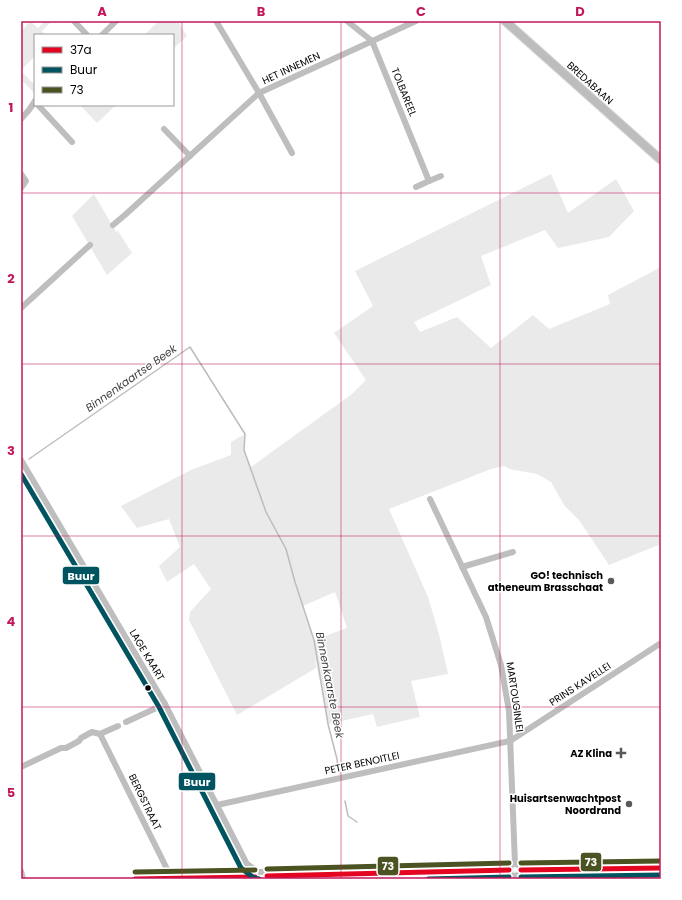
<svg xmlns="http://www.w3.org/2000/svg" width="682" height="900" viewBox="0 0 682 900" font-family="Poppins,sans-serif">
<rect width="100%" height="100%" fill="#fff"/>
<g fill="#eaeaea" fill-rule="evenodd">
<path d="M30,21L38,28L45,21H52L42,31L45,35H35V56L21,70V32Z"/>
<path d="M159,21H178L187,36L173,49V35H144Z"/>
<path d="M21,71L35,85L34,93L21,79Z"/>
<path d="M80,105H116L97,123Z"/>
<path d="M551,174L568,213L616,179L634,211L609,237L558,248L545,230L481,256L491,285L414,322L420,332L457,317L491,348L533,315L549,329L610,304L608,295L661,267V544L609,565L579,520L564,505L551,482L537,474L509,469L505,466L491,469L389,509L428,597L439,634L448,674L411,681L420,717L377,727L373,714L328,724L315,657L316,668L237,715L189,620L190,612L211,589L194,564L167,582L159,566L180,547L169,519L137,528L121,506L191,470L231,455V442L245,434L244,450L251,467L352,394L366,380L334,333L373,306L355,271ZM335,592L347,628L314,640L303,606Z"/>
<path d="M94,194L116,232L118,231L132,253L107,275L72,216Z"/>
</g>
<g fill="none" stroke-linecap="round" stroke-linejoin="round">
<g stroke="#bcbcbc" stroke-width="1.5">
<path d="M29,459L190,347L245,434L244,450L266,512L286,549L295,582L314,640L328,724L337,759L338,769L340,773"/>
<path d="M345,801L348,816L357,822"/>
</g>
<defs>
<path id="major" d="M505,21L661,160"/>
</defs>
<use href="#major" stroke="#dbdbdb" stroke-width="10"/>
<g stroke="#bebebe" stroke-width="6">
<path d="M74,21L87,35"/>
<path d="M216,21L259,93L292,153"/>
<path d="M347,21L372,41L429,181L416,187"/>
<path d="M102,35L116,21"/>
<path d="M38,105L72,142"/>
<path d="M21,119L29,110L35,101"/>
<path d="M164,129L190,156"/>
<path d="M21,174L26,181L21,188"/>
<path d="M429,181L441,176"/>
<path d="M113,225L126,214L259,93L416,21"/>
<path d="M21,308L90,245"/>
<path d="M21,460L165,704L247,864V871L243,877"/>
<path d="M430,499L486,617L501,665L509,711L515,864"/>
<path d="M462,567L513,552"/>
<path d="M126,722L165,704"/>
<path d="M100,734L172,879"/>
<path d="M21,767L61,748H66L79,741L81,738L92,732L100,734L118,726"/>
<path d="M217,805L510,741L661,643"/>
<path d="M247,864L258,872L503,865L511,866"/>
<path d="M519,866L522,865L630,863H637V868"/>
<path d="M509,870L511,875L515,876L520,874L521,870"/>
<path d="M521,870L661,868"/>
<path d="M21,871L23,879"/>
<path d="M267,876L509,870"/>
<path d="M645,877V879"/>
<path d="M135,879L255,877"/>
</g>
<use href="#major" stroke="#bdbdbd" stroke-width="8"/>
<defs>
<g id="bus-1">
<path d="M521,870L661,868"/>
<path d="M267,876L509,870"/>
<path d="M135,879L255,877"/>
</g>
<g id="bus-2">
<path d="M21,474L159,707L241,868L254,878L259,879"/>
<path d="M521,877L661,875"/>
<path d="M428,879L509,877"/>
</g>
<g id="bus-3">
<path d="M521,863L661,861"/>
<path d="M267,869L509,863"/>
<path d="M135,872L255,870"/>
</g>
</defs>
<use href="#bus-1" stroke="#fff" stroke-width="8"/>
<use href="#bus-2" stroke="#fff" stroke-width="8"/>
<use href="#bus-3" stroke="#fff" stroke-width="8"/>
<use href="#bus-1" stroke="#e40521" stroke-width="5"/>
<use href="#bus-2" stroke="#005460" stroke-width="5"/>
<use href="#bus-3" stroke="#4a5321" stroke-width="5"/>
</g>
<path fill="none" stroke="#c2185b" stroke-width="1" stroke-opacity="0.55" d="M182,21V879M341,21V879M500,21V879M21,193H661M21,364H661M21,536H661M21,707H661"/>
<g fill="#595959" stroke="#fff" stroke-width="1.5">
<circle cx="611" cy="581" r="4"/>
<path d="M619 747h4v4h4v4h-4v4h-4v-4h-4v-4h4z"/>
<circle cx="629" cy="804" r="4"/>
</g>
<circle fill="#000" stroke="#fff" stroke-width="1.5" cx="148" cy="688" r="3.5"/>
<g text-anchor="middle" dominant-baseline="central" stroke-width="3" stroke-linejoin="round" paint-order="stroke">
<g font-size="10" fill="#000" stroke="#fff">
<text transform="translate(291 68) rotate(-25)">HET INNEMEN</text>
<text transform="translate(590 83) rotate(42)">BREDABAAN</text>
<text transform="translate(404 92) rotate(68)">TOLBAREEL</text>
<text transform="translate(147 655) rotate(59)">LAGE KAART</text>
<text transform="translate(580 684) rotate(-33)">PRINS KAVELLEI</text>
<text transform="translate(515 697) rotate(82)">MARTOUGINLEI</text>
<text transform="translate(362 763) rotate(-12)">PETER BENOITLEI</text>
<text transform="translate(145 802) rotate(64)">BERGSTRAAT</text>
</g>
<g font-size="10" font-weight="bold" fill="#000" stroke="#fff" text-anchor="end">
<text x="603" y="575">GO! technisch<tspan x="603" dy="12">atheneum Brasschaat</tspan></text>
<text x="612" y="753">AZ Klina</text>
<text x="621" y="798">Huisartsenwachtpost<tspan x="621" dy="12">Noordrand</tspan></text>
</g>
<g font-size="11" font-style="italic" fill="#414141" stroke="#fff">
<text transform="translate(131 378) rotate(-35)">Binnenkaartse Beek</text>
<text transform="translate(330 685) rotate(79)">Binnenkaarste Beek</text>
</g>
</g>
<g stroke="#fff" stroke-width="1.5">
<rect x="62" y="566" width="38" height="19" rx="4" fill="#005460"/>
<rect x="178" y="772" width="38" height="19" rx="4" fill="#005460"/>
<rect x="580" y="852" width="22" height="20" rx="4" fill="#4a5321"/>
<rect x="377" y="856" width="22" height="20" rx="4" fill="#4a5321"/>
</g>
<g font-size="11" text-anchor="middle" font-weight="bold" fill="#fff">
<text x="81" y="580">Buur</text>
<text x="197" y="786">Buur</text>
<text x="591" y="866">73</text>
<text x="388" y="870">73</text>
</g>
<rect width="682" height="900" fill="none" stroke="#ffffff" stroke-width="44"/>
<rect x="34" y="34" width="140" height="72" fill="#ffffff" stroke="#999999"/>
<rect x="42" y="47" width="20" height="6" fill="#e40521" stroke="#999999"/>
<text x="70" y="54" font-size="12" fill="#000000">37a</text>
<rect x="42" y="67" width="20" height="6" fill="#005460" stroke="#999999"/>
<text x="70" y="74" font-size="12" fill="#000000">Buur</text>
<rect x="42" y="87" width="20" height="6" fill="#4a5321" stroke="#999999"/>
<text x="70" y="94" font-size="12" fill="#000000">73</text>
<rect x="22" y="22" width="638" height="856" fill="none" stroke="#c2185b" stroke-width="1.5"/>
<g font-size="13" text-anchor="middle" font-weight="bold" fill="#c2185b">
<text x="102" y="16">A</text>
<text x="261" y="16">B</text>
<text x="421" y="16">C</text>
<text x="580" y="16">D</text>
<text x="11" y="112">1</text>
<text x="11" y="283">2</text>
<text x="11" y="455">3</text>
<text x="11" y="626">4</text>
<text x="11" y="797">5</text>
</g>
</svg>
